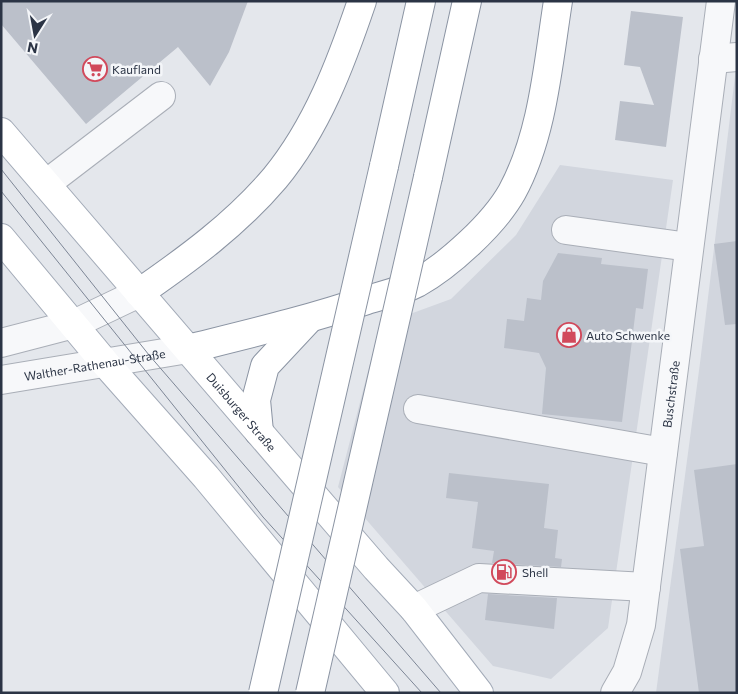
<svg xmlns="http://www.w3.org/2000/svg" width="738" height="694" viewBox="0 0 738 694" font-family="Commissioner,sans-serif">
<rect width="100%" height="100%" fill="#e4e7ec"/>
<g fill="#d2d6de">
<path d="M737,60V693H656L700,363Z"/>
<path d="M560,165L673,180L608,628L551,679L493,666L338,487L380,325L451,299L516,235Z"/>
</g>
<g fill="#bbc0ca">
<path d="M1,1H248L229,52L210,86L178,47L86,124L1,24Z"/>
<path d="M631,11L683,17L666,147L615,140L620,101L654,105L640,67L624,65Z"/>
<path d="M737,241V324L725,325L714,244Z"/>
<path d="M558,253L602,258L601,264L648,269L643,309L636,308L622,422L542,414L546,368L539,353L504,348L507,319L524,321L527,298L541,300L543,281Z"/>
<path d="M737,464V693H699L680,549L704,546L694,470Z"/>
<path d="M449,473L549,484L544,528L558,530L555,558L562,559L561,567L492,563L494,551L472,548L478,502L446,498Z"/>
<path d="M488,594L557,598L554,629L485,620Z"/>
</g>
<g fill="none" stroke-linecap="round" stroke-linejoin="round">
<defs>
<g id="minor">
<path d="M713,59L737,57"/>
<path d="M46,184L161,96"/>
<path d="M566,230L689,247"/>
<path d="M1,343L74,324L139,293"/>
<path id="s1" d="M1,380L188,349"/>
<path d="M418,409L663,452"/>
<path d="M414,609L479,578L646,587"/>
<path id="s2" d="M615,693L627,672L641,625L721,1"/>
</g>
<g id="major">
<path id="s3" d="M1,132L376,568L414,609L479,693"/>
<path d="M1,238L106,364L206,477L385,693"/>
</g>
<g id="highway">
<path d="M384,166L421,1"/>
<path d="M428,177L467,1"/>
<path d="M139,293C188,259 236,224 275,178C317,127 341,63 362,1"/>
<path d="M188,349C248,334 308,320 367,300C383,295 402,291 417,283C449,265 494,224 512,192C543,135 548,64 558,1"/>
<path d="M259,432L256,400L265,366L308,320"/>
</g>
</defs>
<use href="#minor" stroke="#a9aeb7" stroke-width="30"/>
<use href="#major" stroke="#a3abb8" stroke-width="30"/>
<use href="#highway" stroke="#8b94a3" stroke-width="30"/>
<use href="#minor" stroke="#f7f8fa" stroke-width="28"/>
<use href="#major" stroke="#fff" stroke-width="28"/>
<use href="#highway" stroke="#fff" stroke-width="28"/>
<g stroke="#7d8696" stroke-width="1">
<path d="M1,169L149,355L441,693"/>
<path d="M1,191L263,517L422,693"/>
</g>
<defs>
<g id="highway-bridge">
<path d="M263,693L384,166"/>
<path d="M310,693L428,177"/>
</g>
</defs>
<use href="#highway-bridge" stroke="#8b94a3" stroke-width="30" stroke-linecap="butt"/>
<use href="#highway-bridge" stroke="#fff" stroke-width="28"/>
</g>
<defs>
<symbol id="supermarket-ring" viewBox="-11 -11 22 22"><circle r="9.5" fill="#f4f6f9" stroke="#d1495b" stroke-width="1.5"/><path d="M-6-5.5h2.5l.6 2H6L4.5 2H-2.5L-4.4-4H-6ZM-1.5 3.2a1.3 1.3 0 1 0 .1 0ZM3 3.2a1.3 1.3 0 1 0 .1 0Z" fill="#d1495b"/></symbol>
<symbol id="shop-ring" viewBox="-11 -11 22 22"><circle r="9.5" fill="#f4f6f9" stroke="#d1495b" stroke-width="1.5"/><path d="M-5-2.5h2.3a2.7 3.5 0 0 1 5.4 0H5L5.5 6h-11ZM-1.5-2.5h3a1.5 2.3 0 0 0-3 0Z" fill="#d1495b"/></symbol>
<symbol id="fuel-ring" viewBox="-11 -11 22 22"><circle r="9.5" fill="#f4f6f9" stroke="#d1495b" stroke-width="1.5"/><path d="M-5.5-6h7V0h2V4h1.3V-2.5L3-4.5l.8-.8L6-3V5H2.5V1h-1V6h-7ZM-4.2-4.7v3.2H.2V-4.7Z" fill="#d1495b"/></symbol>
</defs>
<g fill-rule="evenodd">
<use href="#supermarket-ring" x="81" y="55" width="28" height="28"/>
<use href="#shop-ring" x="555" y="321" width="28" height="28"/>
<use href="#fuel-ring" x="490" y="558" width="28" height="28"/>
</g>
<g text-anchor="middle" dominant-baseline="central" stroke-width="5" stroke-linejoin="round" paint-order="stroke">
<g font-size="12" fill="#2b3445" stroke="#f4f6f9" text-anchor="start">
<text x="112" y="69">Kaufland</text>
<text x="586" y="335">Auto Schwenke</text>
<text x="522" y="572">Shell</text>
</g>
<g font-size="12" fill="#2b3445" stroke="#f4f6f9">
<text stroke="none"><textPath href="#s1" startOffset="95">Walther-Rathenau-Straße</textPath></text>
<text stroke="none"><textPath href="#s2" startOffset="306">Buschstraße</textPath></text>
<text stroke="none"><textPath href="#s3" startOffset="369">Duisburger Straße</textPath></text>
</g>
</g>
<rect width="738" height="694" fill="none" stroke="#2b3445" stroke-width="5"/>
<g transform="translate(35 35) rotate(191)" stroke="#f4f6f9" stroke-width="4" paint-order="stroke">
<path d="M0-4L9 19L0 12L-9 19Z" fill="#2b3445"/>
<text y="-8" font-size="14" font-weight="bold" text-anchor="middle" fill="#2b3445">N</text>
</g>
</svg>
